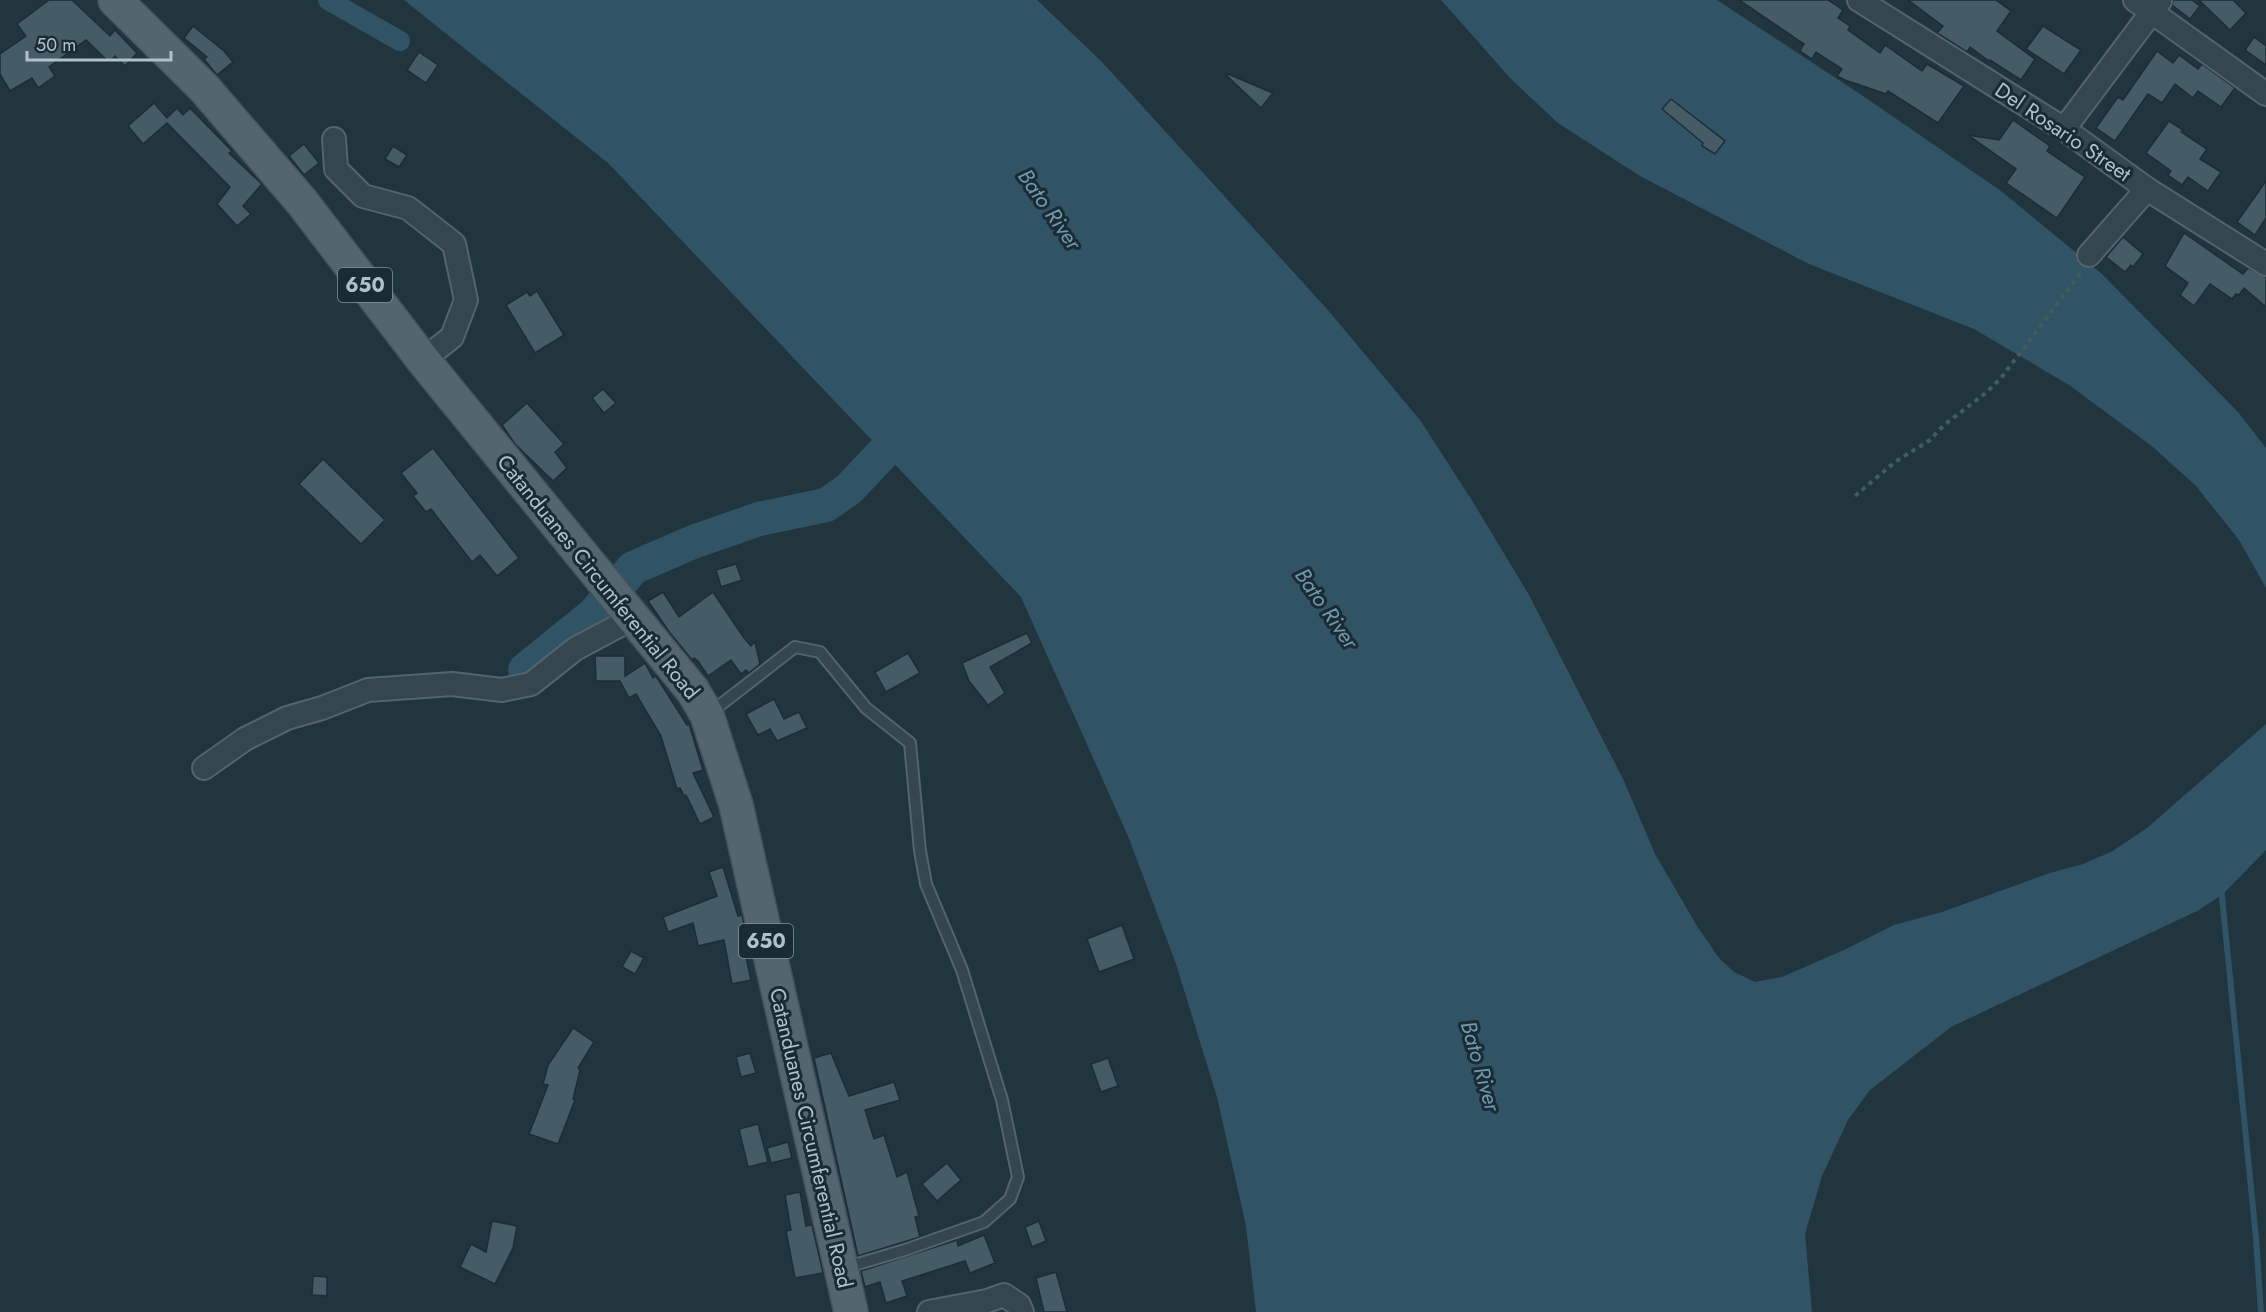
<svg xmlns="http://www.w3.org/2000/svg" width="2266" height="1312" viewBox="0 0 2266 1312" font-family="Jost,sans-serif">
<rect width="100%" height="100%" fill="#21353f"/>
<g fill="#315366">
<path d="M404,0H1037L1102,62L1327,309L1420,420L1473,502L1529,595L1624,781L1655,854L1697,926L1719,958L1734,972L1755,982L1782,977L1846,949L1894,925L1942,912L2050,873L2083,864L2111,852L2147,828L2266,724V850L2222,895L2197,911L1951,1027L1870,1090L1848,1120L1822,1176L1805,1234L1812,1312H1256L1246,1226L1217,1097L1176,964L1128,836L1021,597L608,163Z"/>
<path d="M1441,0H1717L1866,98L2001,191L2102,274L2238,412L2266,448V588L2239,540L2196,486L2153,447L2069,385L1974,329L1809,264L1640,176L1558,123L1512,80Z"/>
</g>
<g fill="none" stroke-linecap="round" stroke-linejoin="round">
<path stroke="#315366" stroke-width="6" d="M2221,887L2256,1238L2261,1312"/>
<path stroke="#315366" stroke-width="20" d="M328,0L400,41"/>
<path stroke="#315366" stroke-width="34" d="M525,670L594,614L633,568L693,542L759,519L826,505L849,489L915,419"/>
</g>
<g fill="#455b65" stroke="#1d2d36" stroke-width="1.5">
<path d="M49,0H72L110,36L115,30L137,53L125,66L115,56L109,62L86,40L49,67L55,76L38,88L32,78L10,91L0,74V54L26,36L17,24Z"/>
<path d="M1739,0H1828L1843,10L1838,18L1850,26L1848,30L1880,53L1885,45L1922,71L1927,64L1964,86L1938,123L1888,91L1886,94L1845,80L1837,76L1842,69L1816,52L1812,59L1800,51L1804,44Z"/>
<path d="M1908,0H1996L2011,11L1997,31L2035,59L2021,80L1990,60L1989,61L1970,47L1967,52L1937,33L1943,26Z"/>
<path d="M2173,0H2192L2200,6L2190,19L2172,5Z"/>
<path d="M2199,0H2233L2246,13L2230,30Z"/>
<path d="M193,26L224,51L233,62L217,75L204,59L207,57L184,38Z"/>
<path d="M2043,26L2081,50L2064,74L2026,49Z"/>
<path d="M2254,37L2266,46V65L2245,50Z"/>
<path d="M2157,51L2173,63L2179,55L2198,69L2202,64L2235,88L2221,107L2198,91L2193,98L2175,84L2162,103L2148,94L2115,141L2096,128L2118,97L2123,100Z"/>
<path d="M419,52L438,65L426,83L407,70Z"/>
<path d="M1228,74L1273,93L1261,108L1227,76Z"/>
<path d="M1671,99L1725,141L1715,154L1702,146L1703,143L1662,109Z"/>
<path d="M154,103L167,118L177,108L183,115L190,108L232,151L229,153L262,184L243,206L251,214L237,226L217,204L230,187L167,123L143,144L128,126Z"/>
<path d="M2013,120L2050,146L2047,151L2085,177L2057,218L2006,183L2016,169L1968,135L1999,140Z"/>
<path d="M2169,121L2183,130L2181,132L2207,149L2200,159L2221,172L2208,191L2188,177L2182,185L2168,175L2171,171L2146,153Z"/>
<path d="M304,144L319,163L304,175L289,156Z"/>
<path d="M393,146L407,155L399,167L385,159Z"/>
<path d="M2266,181V218L2255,235L2237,222Z"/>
<path d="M2184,233L2243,274L2248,268L2266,277V307L2244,288L2239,295L2236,294L2232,299L2210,284L2194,306L2180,295L2188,283L2165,266Z"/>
<path d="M2123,237L2143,254L2133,267L2131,265L2125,272L2106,257Z"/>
<path d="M537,291L564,335L535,353L506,305L527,292L530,296Z"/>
<path d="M603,389L616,403L604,413L592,398Z"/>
<path d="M527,403L564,444L555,452L567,468L553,481L515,444L502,425Z"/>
<path d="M433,448L519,558L497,576L480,555L472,562L431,509L426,512L413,496L417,493L401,473Z"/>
<path d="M323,459L385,520L361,544L299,484Z"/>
<path d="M736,564L742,580L721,587L716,570Z"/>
<path d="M663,592L679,617L713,592L744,638L751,646L755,642L760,664L749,673L746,670L741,674L731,660L708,676L698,661L694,658L692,660L670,633L648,601Z"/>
<path d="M1027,633L1032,643L990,667L1005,693L988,705L969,681L962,663Z"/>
<path d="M908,653L920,673L886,692L875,672Z"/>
<path d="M595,656H625V676L645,663L653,678L656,676L687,725L689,724L703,770L693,773L714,817L700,824L686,795L684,796L680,788L677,789L661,736L636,694L629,698L620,681H596Z"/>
<path d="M774,699L784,719L799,712L807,728L777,741L770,729L758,735L746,714Z"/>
<path d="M723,867L738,916L742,915L751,956L746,957L751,980L732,984L724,940L698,946L693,923L668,932L663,917L717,896L709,872Z"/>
<path d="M1122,925L1134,959L1099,972L1087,939Z"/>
<path d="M631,951L644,958L635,974L622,967Z"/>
<path d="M573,1028L594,1042L578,1068L580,1070L573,1099L575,1100L558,1144L529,1134L548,1085L543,1084L548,1065Z"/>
<path d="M750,1053L756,1073L741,1077L736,1057Z"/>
<path d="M831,1053L849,1096L894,1082L900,1100L865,1110L874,1139L884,1135L897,1177L907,1172L919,1216L915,1217L920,1237L858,1256L814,1058Z"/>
<path d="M1108,1058L1118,1086L1101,1092L1091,1064Z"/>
<path d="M758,1124L768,1162L748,1167L739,1129Z"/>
<path d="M788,1142L792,1158L771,1163L767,1148Z"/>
<path d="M947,1163L961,1180L937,1201L922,1184Z"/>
<path d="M800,1192L806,1226L812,1225L823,1273L795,1278L786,1231L791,1230L785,1195Z"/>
<path d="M492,1221L517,1226L513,1248L495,1284L460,1267L471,1244L486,1252Z"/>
<path d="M1039,1221L1046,1241L1032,1247L1025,1227Z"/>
<path d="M984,1235L995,1263L970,1273L965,1261L902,1281L907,1296L886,1303L880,1282L865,1287L861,1271L957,1240L958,1246Z"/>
<path d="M1056,1272L1067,1312H1044L1036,1278Z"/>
<path d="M313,1276L327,1277V1296L312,1295Z"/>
</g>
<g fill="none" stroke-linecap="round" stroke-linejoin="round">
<defs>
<path id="lane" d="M710,713L795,647L820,652L866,708L910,743L920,851L926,884L962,970L1002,1100L1018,1177L1010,1199L984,1222L905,1250L844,1268"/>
<g id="street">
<path d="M1859,0L2064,129L2147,189L2266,264"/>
<path d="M2135,0L2266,94"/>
<path d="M2064,129L2160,1"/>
<path d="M334,139L336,169L363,196L408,208L454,244L466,300L452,337L423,360"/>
<path d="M2089,255L2147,189"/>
<path d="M204,768L245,739L287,718L322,708L368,690L452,684L502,690L531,684L575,649L633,618"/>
<path d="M929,1312L987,1301L1004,1295L1019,1305L1022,1312"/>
</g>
<path id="primary" d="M115,0L204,88L302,202L423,360L693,691L707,715L736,805L851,1312"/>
</defs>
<use href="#lane" stroke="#54636d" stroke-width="14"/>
<use href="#street" stroke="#54636d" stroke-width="26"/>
<use href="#primary" stroke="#42525b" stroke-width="36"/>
<path stroke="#415c59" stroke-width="4" stroke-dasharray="4.5 4.5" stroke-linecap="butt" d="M1855,496L1895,462L1930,440L1944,425L1987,392L2001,378L2082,271"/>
<use href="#lane" stroke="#35464f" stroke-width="10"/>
<use href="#street" stroke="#35464f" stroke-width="22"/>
<use href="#primary" stroke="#53656f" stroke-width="33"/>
</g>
<g text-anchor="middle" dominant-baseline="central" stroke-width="6" stroke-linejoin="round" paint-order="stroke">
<g fill="#1b2b34" stroke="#84939d" stroke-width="1.5">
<rect x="338" y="268" width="54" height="34" rx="4.5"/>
<rect x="739" y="924" width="54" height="34" rx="4.5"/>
</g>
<g font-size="20" font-weight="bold" fill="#b1c0ca">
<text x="365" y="285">650</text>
<text x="766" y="941">650</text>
</g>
<g font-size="21" fill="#b1c0ca" stroke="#1b2b34">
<text transform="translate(2063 132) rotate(34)">Del Rosario Street</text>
<text transform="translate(598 577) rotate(51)">Catanduanes Circumferential Road</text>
<text transform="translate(811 1138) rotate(77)">Catanduanes Circumferential Road</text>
</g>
<g font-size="22" font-style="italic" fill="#6f99b0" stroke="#1b2b34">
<text transform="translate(1050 209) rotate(55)">Bato River</text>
<text transform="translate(1327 608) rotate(55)">Bato River</text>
<text transform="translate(1481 1066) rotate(74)">Bato River</text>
</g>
</g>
<path d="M27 51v9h144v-9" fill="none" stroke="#b1c0ca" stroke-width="3"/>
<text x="36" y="51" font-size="18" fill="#b1c0ca" stroke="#1b2b34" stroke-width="4.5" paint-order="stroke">50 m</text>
</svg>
